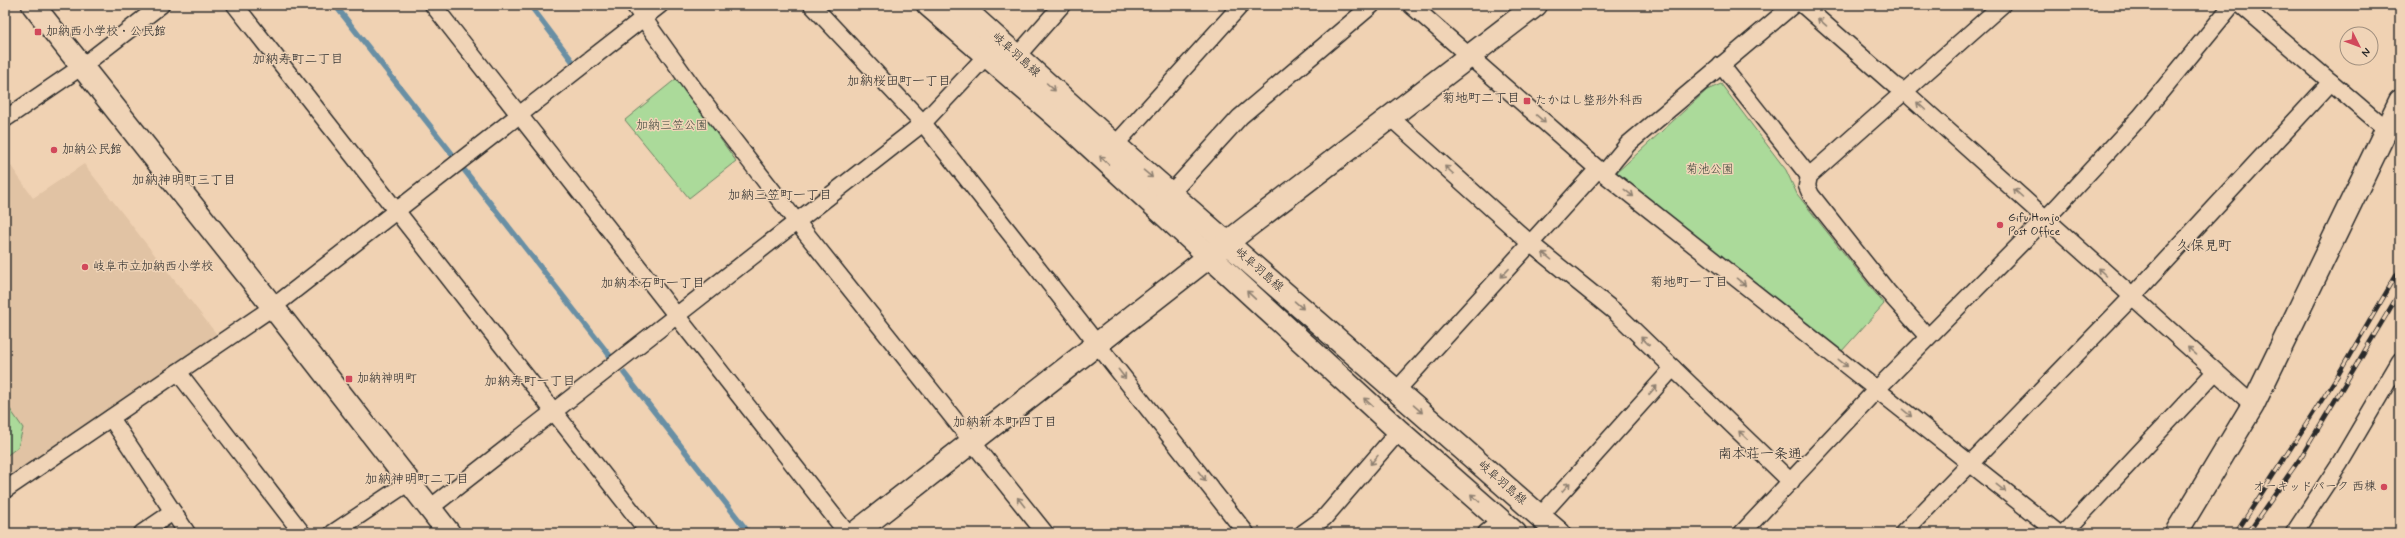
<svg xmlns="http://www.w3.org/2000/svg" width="2405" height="538" viewBox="0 0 2405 538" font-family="Mynerve,'Klee One',sans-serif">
<rect width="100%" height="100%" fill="#f0d2b3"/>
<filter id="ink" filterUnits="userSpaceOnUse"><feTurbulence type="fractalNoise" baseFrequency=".025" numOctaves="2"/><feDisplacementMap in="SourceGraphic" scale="8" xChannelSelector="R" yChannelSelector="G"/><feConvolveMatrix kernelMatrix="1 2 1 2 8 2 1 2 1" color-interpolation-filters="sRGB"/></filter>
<g filter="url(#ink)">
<path fill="#e1c3a4" d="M5,157L33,198L84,164L218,336L5,478Z"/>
<g fill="#abda9a" stroke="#6b8262">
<path d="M677,78L736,161L689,198L625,120Z"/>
<path d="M1721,84L1786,170L1797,194L1884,304L1841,352L1616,173L1707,90Z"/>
<path d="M5,402L23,428L18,447L5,457Z"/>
</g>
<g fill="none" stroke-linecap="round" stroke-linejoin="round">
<g stroke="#698fa4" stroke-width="5.5">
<path d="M335,5L453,155"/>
<path d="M530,5L573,62"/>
<path d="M465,171L610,356"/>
<path d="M624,373L749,533"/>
</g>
<defs>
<g id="street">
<path d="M235,5L649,533"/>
<path d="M433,5L847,533"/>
<path d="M634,5L694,89L796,221L1045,533"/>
<path d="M812,5L923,123L1246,533"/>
<path d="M1411,5L1598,169L2058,533"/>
<path d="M1803,5L1894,85L1905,92L2253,405"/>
<path d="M2241,5L2387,130"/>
<path d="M1017,56L1062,5"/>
<path d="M1721,65L1809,176"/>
<path d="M1391,118L1531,244L1614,311L1791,482"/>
<path d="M5,119L81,67L161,5"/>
<path d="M1115,145L1241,5"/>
<path d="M1604,173L1628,144L1793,5"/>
<path d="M1171,193L1240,117L1372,5"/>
<path d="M1928,337L1887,291L1811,195L1807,186L1809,176L2002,5"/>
<path d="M178,372L302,533"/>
<path d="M1396,391L1598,169"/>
<path d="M111,418L187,533"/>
<path d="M5,490L273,307L660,5"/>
<path d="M430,508L923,123L987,55"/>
<path d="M1540,516L1673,368"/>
<path d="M142,533L173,512"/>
<path d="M333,533L409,482"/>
<path d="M1303,533L1324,518L1399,431"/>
<path d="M1486,533L1501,521"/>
<path d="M1742,533L1877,389L2057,207L2140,117L2232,5"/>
<path d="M1903,533L2131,298L2331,82"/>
<path d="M2064,533L2215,372"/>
<path d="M2294,533L2340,463L2400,361"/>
</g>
<g id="secondary">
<path d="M33,5L273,307L449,533"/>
<path d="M928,5L1071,129L1399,431L1515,533"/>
<path d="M960,5L1115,145L1559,533"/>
<path d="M855,533L1251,224L1536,5"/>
<path d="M2176,533L2253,405L2400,101"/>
</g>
</defs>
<use href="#street" stroke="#2b2b2b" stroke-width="19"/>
<use href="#secondary" stroke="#2b2b2b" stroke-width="25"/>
<use href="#street" stroke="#f0d4b7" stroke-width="16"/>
<use href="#secondary" stroke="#f0d4b7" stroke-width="22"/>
<defs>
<g id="rail">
<path d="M2236,533L2338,375L2400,269"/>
<path d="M2248,533L2301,457L2400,292"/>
</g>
</defs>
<use href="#rail" stroke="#2b2b2b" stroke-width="4.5"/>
<use href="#rail" stroke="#f0d4b7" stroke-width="3" stroke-dasharray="9" stroke-linecap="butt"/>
</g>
<defs><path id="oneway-shaft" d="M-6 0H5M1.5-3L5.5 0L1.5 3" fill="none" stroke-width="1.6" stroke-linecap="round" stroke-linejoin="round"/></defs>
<g stroke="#8e8071">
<use href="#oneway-shaft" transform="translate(1822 22) rotate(-139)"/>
<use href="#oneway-shaft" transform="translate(1051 87) rotate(42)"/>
<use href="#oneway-shaft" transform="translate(1921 106) rotate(-138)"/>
<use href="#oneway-shaft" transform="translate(1541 119) rotate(41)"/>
<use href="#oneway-shaft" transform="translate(1104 160) rotate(-137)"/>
<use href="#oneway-shaft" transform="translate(1449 170) rotate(-138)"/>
<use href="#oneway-shaft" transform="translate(1148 174) rotate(40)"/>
<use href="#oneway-shaft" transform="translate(1629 193) rotate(38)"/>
<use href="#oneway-shaft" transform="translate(2018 193) rotate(-138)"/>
<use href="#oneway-shaft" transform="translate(1547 256) rotate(-141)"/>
<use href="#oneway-shaft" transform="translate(2102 272) rotate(-138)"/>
<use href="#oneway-shaft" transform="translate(1505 273) rotate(133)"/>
<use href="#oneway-shaft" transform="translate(1741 282) rotate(39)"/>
<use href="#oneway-shaft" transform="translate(1251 295) rotate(-137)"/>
<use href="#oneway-shaft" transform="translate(1299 305) rotate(41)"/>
<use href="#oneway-shaft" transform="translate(1645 341) rotate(-136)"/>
<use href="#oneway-shaft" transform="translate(2192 351) rotate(-139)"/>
<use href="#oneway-shaft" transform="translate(1843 363) rotate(38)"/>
<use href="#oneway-shaft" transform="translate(1122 374) rotate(52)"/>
<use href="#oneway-shaft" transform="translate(1653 390) rotate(-48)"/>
<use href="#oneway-shaft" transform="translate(1368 402) rotate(-137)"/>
<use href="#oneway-shaft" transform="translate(1418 409) rotate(41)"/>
<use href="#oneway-shaft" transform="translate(1907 413) rotate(39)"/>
<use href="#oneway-shaft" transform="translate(1743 435) rotate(-136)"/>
<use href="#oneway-shaft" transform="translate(1374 460) rotate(131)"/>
<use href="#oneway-shaft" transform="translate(1202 476) rotate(52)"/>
<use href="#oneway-shaft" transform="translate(1566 487) rotate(-48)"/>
<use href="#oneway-shaft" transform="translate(2001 488) rotate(38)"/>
<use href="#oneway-shaft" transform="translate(1475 498) rotate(-139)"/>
<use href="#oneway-shaft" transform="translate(1021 502) rotate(-128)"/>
</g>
</g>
<g fill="#d1495b" stroke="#f0d4b7" stroke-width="1.5">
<rect x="34" y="28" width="8" height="8" rx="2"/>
<rect x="1523" y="97" width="8" height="8" rx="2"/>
<circle cx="54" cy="150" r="4"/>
<circle cx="2000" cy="225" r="4"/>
<circle cx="85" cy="267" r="4"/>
<rect x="345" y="375" width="8" height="8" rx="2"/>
<circle cx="2384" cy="487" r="4"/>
</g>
<g text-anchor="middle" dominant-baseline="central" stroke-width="3" stroke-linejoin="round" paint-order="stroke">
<g font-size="12" fill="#2b2b2b" stroke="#f0d4b7" text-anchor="start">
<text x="46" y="32">加納西小学校・公民館</text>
<text x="1535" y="101">たかはし整形外科西</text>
<text x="62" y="150">加納公民館</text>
<text x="2008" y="218">Gifu Honjo<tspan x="2008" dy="14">Post Office</tspan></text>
<text x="93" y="267">岐阜市立加納西小学校</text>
<text x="357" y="379">加納神明町</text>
<text x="2376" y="487" text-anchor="end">オーキッドパーク 西棟</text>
</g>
<g font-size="12" fill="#2b2b2b" stroke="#f0d4b7">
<text transform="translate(1016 55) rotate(42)">岐阜羽島線</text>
<text transform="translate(1259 270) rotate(41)">岐阜羽島線</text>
<text transform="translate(1502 483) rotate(41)">岐阜羽島線</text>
</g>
<g font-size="12" fill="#3e453c" stroke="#f0d4b7">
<text x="672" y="126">加納三笠公園</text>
<text x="1710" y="170">菊池公園</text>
</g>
<g font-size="13" fill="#2b2b2b" stroke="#f0d4b7">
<text x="298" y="59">加納寿町二丁目</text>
<text x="899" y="81">加納桜田町一丁目</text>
<text x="1481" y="98">菊地町二丁目</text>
<text x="184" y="180">加納神明町三丁目</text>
<text x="780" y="195">加納三笠町一丁目</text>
<text x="1689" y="282">菊地町一丁目</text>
<text x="653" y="283">加納本石町一丁目</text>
<text x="530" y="381">加納寿町一丁目</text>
<text x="1005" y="422">加納新本町四丁目</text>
<text x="417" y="479">加納神明町二丁目</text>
</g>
<g font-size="14" fill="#2b2b2b" stroke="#f0d4b7">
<text x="2204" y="246">久保見町</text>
<text x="1760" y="454">南本荘一条通</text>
</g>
</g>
<rect width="2405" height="538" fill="none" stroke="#f0d4b7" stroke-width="20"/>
<rect x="10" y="10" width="2385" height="518" fill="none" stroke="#2b2b2b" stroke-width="1.5" filter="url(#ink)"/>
<g transform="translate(2359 46) rotate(132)"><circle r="19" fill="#f0d4b7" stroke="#a1907f"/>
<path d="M0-3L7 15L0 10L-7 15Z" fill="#d1495b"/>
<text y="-6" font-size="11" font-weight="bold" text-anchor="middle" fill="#2b2b2b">N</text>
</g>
</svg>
